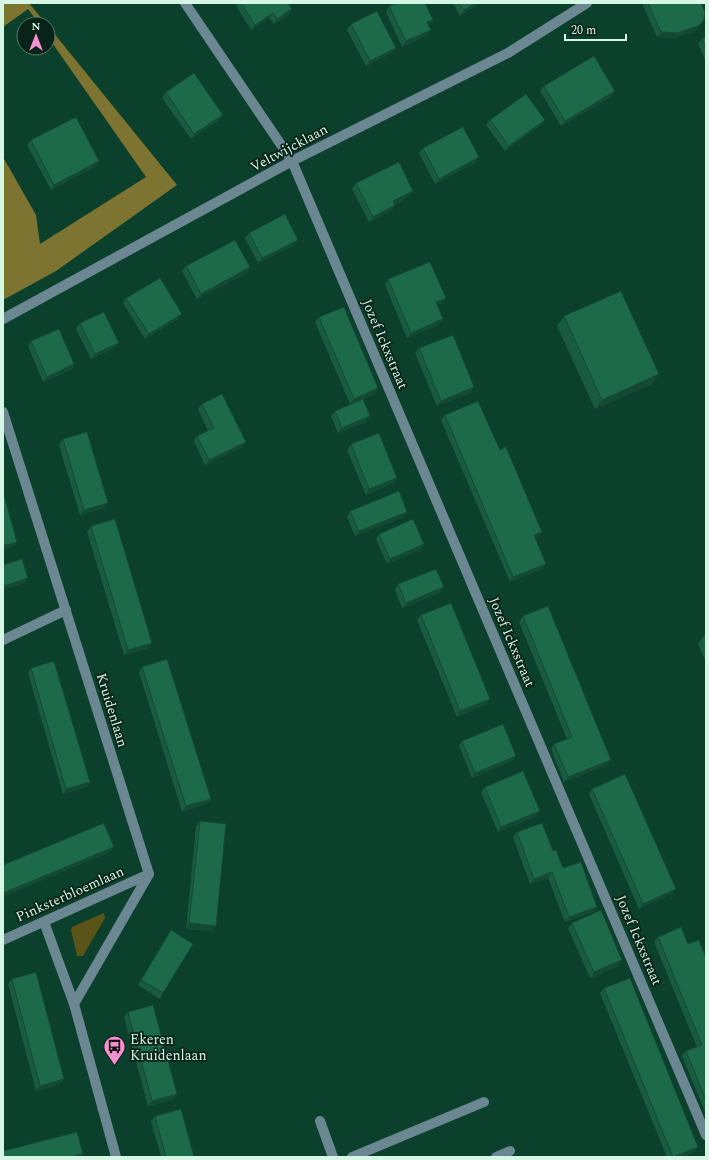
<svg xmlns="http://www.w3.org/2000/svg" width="709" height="1160" viewBox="0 0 709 1160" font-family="Spectral,serif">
<rect width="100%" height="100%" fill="#0b402c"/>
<path fill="#5b5419" d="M104,913L105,918L83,956H77L71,930L72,927Z"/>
<g fill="#7c7430">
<path d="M3,3H29L46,24H39L28,9L3,27Z"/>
<path d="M48,26L177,185L56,271L3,300V157L36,215L40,244L146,177L48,37Z"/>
</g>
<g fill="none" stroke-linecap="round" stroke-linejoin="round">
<g stroke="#6a8792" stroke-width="10">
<path d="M185,3L292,161L706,1135"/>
<path d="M3,319L292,161L508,53L587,3"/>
<path d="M3,412L149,874L74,1004"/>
<path d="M3,640L66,610"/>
<path d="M44,922L74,1004L116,1157"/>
<path d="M3,940L149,874"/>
<path d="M320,1121L333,1157"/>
<path d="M352,1157L484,1102"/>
<path d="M496,1157L510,1151"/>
</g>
</g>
<g fill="#195b40">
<path d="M236,3H288L289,15L274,24L269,18L251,30L235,4Z"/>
<path d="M453,3H481L460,16Z"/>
<path d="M644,3H701V24L696,30L675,38L657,37L643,6Z"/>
<path d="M389,6L430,25H428L431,30L427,35L402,47L386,12Z"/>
<path d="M351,24L392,53L366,66L347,30Z"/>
<path d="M706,37V61L698,44L702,39Z"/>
<path d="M544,86L615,91L611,97L561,126L540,91Z"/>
<path d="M166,92L223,115L219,120L191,139L162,98Z"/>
<path d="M490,120H545L541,125L505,151L486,125Z"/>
<path d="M31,140L99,161L96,166L51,190L27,145Z"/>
<path d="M423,148L475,163L435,184L419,153Z"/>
<path d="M356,183L409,196L395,204V205L392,210L369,222L352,189Z"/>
<path d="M249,233L294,245L258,263L245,238Z"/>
<path d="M186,266L247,273L197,299L182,271Z"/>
<path d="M388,279L442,303L437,305L439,325L407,338L385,285Z"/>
<path d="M126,298L178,319L145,339L123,303Z"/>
<path d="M564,316L652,384L595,409L557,326Z"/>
<path d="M319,317L375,394L350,404L315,322Z"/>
<path d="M80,323L119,343L115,348L91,359L76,329Z"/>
<path d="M31,341L74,364L71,370L43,382L28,346Z"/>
<path d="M419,348L474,387L470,393L437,406L415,353Z"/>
<path d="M202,404L242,447L205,465L194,441L197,436L208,431L198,409Z"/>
<path d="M335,411L370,416L366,422L338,433L331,416Z"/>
<path d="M445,415L538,537L535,538L546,564L542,569L510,582L441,420Z"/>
<path d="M63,439L104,508L80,515L59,445Z"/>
<path d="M351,444L397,478L394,483L366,495L347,450Z"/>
<path d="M350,511L404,517L355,536L347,517Z"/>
<path d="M91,526L149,648L124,655L87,532Z"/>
<path d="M379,534L424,544L420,550L387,564L376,539Z"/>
<path d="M398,584L440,593L402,608L395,590Z"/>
<path d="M421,615L487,704L457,717L417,620Z"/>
<path d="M523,616L607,765L564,782L551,749L554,744L567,739L519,622Z"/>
<path d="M705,634H706V662L698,644Z"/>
<path d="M142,667L211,799L207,804L182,812L139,672Z"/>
<path d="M31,668L90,782L86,787L63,794L28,673Z"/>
<path d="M462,741L516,756L512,761L472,778L459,746Z"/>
<path d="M485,787L536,816L498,832L481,792Z"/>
<path d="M592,789L672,894L639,909L589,794Z"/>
<path d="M200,821L212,931L186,929L196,826Z"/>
<path d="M517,832L553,851L563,868L597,907L594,912L565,922L548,878L530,884L513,837Z"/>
<path d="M572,923L619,966L590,978L568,928Z"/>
<path d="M171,930L163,993L160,999L138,985Z"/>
<path d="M658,937L688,944L706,958V1114L682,1056L686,1051L697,1047L654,942Z"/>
<path d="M12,979L60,1084L36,1091L8,984Z"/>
<path d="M604,988L695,1152L682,1157H667L600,993Z"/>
<path d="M128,1012L177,1094L173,1100L148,1106L124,1017Z"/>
<path d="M155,1116L194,1157H161L151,1121Z"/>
</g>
<g fill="#144a34">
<path d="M476,3H481L460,16L464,10Z"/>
<path d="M292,9L289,15L274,24L277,19Z"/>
<path d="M273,13L269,18L251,30L255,25Z"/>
<path d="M704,19L696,30L675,38L657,37L661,32Z"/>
<path d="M433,20L430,25L423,28L427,22Z"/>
<path d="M431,30L427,35L402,47L406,41Z"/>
<path d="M396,48L392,53L366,66L370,61Z"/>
<path d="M615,91L611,97L561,126L565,121Z"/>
<path d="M223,115L219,120L191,139L194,134Z"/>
<path d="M545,120L541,125L505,151L509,146Z"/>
<path d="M479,157L475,163L435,184L439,179Z"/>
<path d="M99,161L96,166L51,190L54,185Z"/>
<path d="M413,191L409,196L390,206L393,201Z"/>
<path d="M395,205L392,210L369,222L373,217Z"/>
<path d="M298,240L294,245L258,263L262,258Z"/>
<path d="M250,267L247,273L197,299L201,294Z"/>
<path d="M446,298L442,303L432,307L436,302Z"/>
<path d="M182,314L178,319L145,339L149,334Z"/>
<path d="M443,319L439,325L407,338L411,333Z"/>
<path d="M119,343L115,348L91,359L95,354Z"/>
<path d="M74,364L71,370L43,382L47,377Z"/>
<path d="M659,374L652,384L595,409L602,400Z"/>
<path d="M474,387L470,393L437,406L441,401Z"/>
<path d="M378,388L375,394L350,404L354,399Z"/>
<path d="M370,416L366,422L338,433L342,428Z"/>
<path d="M246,442L242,447L205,465L209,460Z"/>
<path d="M397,478L394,483L366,495L369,489Z"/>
<path d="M108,503L104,508L80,515L84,510Z"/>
<path d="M407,512L404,517L355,536L359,531Z"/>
<path d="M542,532L538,537L530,541L534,535Z"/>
<path d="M17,542L13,547L3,550V546Z"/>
<path d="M424,544L420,550L387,564L390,559Z"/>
<path d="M546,564L542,569L510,582L513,577Z"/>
<path d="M28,578L25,583L3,590V587L4,586Z"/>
<path d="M444,587L440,593L402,608L406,603Z"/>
<path d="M152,643L149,648L124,655L128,650Z"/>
<path d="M490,699L487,704L457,717L460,711Z"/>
<path d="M516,756L512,761L472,778L475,773Z"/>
<path d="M611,760L607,765L564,782L568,777Z"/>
<path d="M90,782L86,787L63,794L66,789Z"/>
<path d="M211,799L207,804L182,812L186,806Z"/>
<path d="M540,811L536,816L498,832L501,827Z"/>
<path d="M114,847L110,852L3,897V893Z"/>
<path d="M552,872L548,878L530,884L534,879Z"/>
<path d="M676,889L672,894L639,909L643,904Z"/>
<path d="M597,907L594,912L565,922L569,917Z"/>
<path d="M189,923L216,926L212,931L186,929Z"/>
<path d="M622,960L619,966L590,978L594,972Z"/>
<path d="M64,1079L60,1084L36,1091L40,1086Z"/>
<path d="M177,1094L173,1100L148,1106L152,1101Z"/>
<path d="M698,1147L695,1152L682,1157H673Z"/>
<path d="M83,1154L81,1157H71Z"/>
</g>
<g fill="#1d6a4b" stroke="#144a34">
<path d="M241,3H288L292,9L277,19L273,13L255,25Z"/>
<path d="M397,3H425L433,20L427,22L431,30L406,41L389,6Z"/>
<path d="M459,3H476L464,10Z"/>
<path d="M648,3H701L705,12L704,19L700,25L678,33L661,32Z"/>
<path d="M377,11L396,48L370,61L351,24Z"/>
<path d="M706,37V48L702,39Z"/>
<path d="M594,56L615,91L565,121L544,86Z"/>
<path d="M194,73L223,115L194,134L166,92Z"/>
<path d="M526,94L545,120L509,146L490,120Z"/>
<path d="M76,117L99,161L54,185L31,140Z"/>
<path d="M463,127L479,157L439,179L423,148Z"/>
<path d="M399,162L413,191L393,201L395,205L373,217L356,183Z"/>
<path d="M285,214L298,240L262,258L249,233Z"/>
<path d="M235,240L250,267L201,294L186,266Z"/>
<path d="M430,262L446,298L436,302L443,319L411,333L388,279Z"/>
<path d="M160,278L182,314L149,334L126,298Z"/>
<path d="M621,291L659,374L602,400L564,316Z"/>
<path d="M344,307L378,388L354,399L319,317Z"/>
<path d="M104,312L119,343L95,354L80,323Z"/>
<path d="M59,329L74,364L47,377L31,341Z"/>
<path d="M453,335L474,387L441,401L419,348Z"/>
<path d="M222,394L246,442L209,460L197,436L214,428L202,404Z"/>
<path d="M363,399L370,416L342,428L335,411Z"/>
<path d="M478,401L500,450L506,447L542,532L534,535L546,564L513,577L445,415Z"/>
<path d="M87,432L108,503L84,510L63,439Z"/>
<path d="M379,433L397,478L369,489L351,444Z"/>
<path d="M3,491L17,542L3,546Z"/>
<path d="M399,491L407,512L359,531L350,511Z"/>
<path d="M115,519L152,643L128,650L91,526Z"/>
<path d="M413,519L424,544L390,559L379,534Z"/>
<path d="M22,559L28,578L4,586L3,584V565Z"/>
<path d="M436,569L444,587L406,603L398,584Z"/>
<path d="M451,603L490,699L460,711L421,615Z"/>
<path d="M548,606L611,760L568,777L554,744L572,737L523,616Z"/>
<path d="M167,659L211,799L186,806L142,667Z"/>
<path d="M54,661L90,782L66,789L31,668Z"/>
<path d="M503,724L516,756L475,773L462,741Z"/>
<path d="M523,771L540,811L501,827L485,787Z"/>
<path d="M625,774L676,889L643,904L592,789Z"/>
<path d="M200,821L226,824L216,926L189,923Z"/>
<path d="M104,823L114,847L3,893V865Z"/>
<path d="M542,823L553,851L556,850L563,868L581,862L597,907L569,917L552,872L534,879L517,832Z"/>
<path d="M601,910L622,960L594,972L572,923Z"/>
<path d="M681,927L688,944L699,940L706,958V1100L686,1051L702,1045L658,937Z"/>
<path d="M171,930L193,944L163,993L141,980Z"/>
<path d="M36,972L64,1079L40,1086L12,979Z"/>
<path d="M630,978L698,1147L673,1157L604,988Z"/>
<path d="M153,1005L177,1094L152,1101L128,1012Z"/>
<path d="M181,1109L194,1157H166L155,1116Z"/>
<path d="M77,1132L83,1154L71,1157H3V1151Z"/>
</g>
<defs>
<symbol id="bus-pin" viewBox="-11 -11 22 30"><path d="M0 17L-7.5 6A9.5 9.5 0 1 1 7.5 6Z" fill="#f690d0" stroke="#082318"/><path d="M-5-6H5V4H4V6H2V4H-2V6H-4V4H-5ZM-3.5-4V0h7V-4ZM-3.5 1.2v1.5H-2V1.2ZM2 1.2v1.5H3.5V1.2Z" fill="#111"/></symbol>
</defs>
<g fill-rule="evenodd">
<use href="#bus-pin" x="102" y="1034" width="25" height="34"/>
</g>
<g text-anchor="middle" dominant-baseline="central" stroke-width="3.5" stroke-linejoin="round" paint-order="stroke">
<g font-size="14" fill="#d7f7e6" stroke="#082318">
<text transform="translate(289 148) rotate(-28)">Veltwijcklaan</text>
<text transform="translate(385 344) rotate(67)">Jozef Ickxstraat</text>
<text transform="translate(512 642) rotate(67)">Jozef Ickxstraat</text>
<text transform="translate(112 710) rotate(73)">Kruidenlaan</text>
<text transform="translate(70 894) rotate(-24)">Pinksterbloemlaan</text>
<text transform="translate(639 940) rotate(67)">Jozef Ickxstraat</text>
</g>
<g font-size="14" fill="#d7f7e6" stroke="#082318" text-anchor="start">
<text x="130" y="1039">Ekeren<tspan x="130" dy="16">Kruidenlaan</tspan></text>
</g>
</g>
<rect width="709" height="1160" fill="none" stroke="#d7f7e6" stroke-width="8"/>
<g transform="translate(36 36)"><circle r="19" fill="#082318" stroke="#5b786a"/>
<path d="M0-3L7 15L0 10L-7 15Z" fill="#f690d0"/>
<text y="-6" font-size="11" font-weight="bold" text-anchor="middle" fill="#d7f7e6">N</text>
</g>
<path d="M565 34v6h61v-6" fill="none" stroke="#d7f7e6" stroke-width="2"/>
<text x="571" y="34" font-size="12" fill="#d7f7e6" stroke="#082318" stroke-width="3" paint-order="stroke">20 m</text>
</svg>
